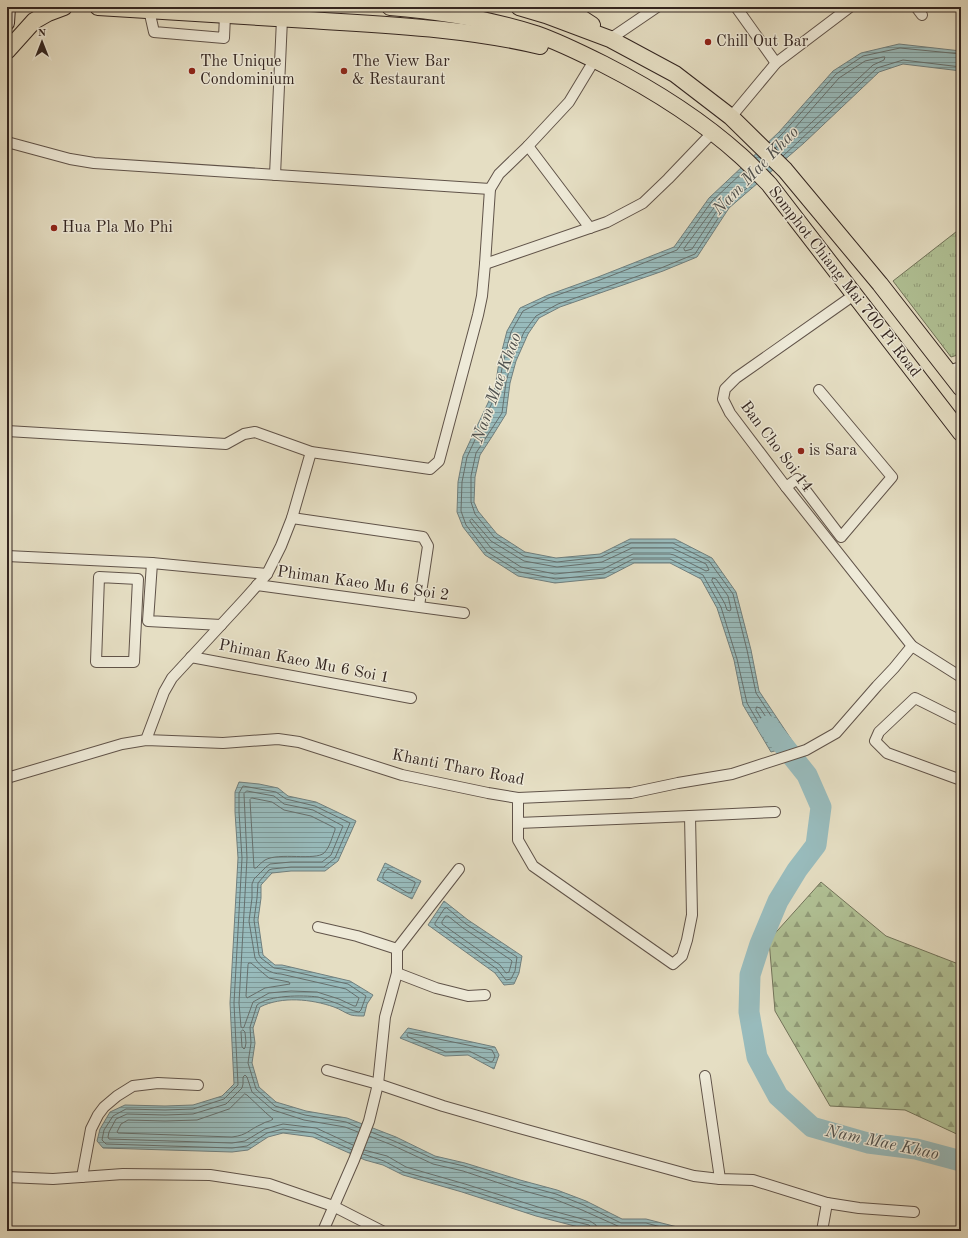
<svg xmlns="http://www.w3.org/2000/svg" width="968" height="1238" viewBox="0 0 968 1238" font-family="'Old Standard TT',serif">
<defs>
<pattern id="grass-tufts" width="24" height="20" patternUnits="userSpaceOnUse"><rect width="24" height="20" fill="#b1c296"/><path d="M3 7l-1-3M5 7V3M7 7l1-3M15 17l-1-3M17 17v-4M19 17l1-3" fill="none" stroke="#919d7a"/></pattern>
<pattern id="forest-firs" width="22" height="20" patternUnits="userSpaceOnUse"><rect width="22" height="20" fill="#b1c296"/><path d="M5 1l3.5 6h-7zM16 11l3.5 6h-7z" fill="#919d7a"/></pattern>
<pattern id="water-rules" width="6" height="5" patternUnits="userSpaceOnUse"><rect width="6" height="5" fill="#98bbbc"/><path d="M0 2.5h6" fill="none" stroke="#7d9898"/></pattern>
</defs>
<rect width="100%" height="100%" fill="#e5dec3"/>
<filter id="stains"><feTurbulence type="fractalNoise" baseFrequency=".005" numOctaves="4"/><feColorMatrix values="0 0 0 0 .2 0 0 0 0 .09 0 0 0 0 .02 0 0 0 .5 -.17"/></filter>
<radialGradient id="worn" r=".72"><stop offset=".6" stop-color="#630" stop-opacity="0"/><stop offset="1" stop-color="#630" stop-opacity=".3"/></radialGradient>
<path fill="url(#grass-tufts)" stroke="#72745b" d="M961,228V354L951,357L893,281Z"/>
<path fill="url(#forest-firs)" stroke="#72745b" d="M821,882L886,936L961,965V1136L905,1110L830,1106L775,1011L769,940Z"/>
<g fill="url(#water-rules)" stroke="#707f7e">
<path d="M899,44L961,51V71L903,64L879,72L804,143L729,208L697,257L663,271L560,307L539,318L528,334L516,361L510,383L506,414L493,435L480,455L475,477L474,502L478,511L497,534L525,552L556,558L600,554L630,539H675L712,558L736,592L751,650L759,691L793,742L785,748L771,752L743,705L734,660L717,608L701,579L670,563H634L605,578L555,583L518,576L485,555L463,527L457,512L458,482L463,456L495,388L499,362L507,331L520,308L548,295L598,277L674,247L709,198L779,132L833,71L861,53Z"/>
<path d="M239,782L259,784L278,788L288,796L316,802L356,821L338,861L325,871H291L272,873L261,885V898L258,920L263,955L275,965H282L350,981L373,995L367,1004L364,1016C360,1016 355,1016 351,1015C345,1013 340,1009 334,1007C311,999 282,996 260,1007L253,1028L255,1043L252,1063L259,1087L276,1102L306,1111L347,1118L396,1137L435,1156L465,1163L520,1180L557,1190L586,1201L622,1219H646L693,1231H594L536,1216L462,1192L403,1175L383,1165L365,1160L313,1137L283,1133L268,1137L248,1150L232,1152L103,1148L97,1141L100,1129L110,1112L125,1105L165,1106L193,1105L222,1096L234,1084L230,1003L238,858L235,812V792Z"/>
<path d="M385,863L421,881L412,899L377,880Z"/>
<path d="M444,901L468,920L522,956L519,973L514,984L504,985L495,973L428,925Z"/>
<path d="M408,1028L495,1047L499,1055L494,1069L468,1055L445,1056L400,1038Z"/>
</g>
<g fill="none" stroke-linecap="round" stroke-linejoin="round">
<g stroke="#66706e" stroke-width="1">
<path d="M772,144L782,134L836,74L863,56L900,48L961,54"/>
<path d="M775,148L786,138L839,78L865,61L883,57H885L884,60L873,65L780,152"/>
<path d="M783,156L877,68L903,60L961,67"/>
<path d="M744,171L712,201L677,250L600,280L549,298L523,311L511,332L503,363L498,390L467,457L462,482L461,511L466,525L487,552L520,572L556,579L604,574L633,559H670L703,575L721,607L737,659L747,703L772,746L773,747L786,742L787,740L756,693L747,650L733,594L709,561L673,543H631L601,557L557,562L524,556L494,537L475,514L471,502V476L476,453L502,413L506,382L512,360L524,332L536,316L558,304L661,268L695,254L726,206L754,182"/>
<path d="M718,203L720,204V206L692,249L685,251L684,249Z"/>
<path d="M472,519L491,541L524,561L557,567L602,562L632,548H672L706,564L709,570L706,571L674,555L670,554H633L603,569L555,574L521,567L491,548L471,523L470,521Z"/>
<path d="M713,578L716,579L728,596L731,609L730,611L727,610L725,604L712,581Z"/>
<path d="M757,707L760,708L779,737V740H774L756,710Z"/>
<path d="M247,791L274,796L284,804L313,810L343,826L331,855L322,862H291L270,864L266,867L254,879L252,884V898L249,921L255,958C260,967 271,974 281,974L346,989L359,998L356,1006H354L339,999L317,992L291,991L269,993L253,1002L244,1027L243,1028L241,1027L239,1003L247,858L244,794Z"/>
<path d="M252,798L272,802L284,810L311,816L335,828V830C332,837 330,847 324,853C315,861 279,852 265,860C262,862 259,865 256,868H254L250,800Z"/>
<path d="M388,869L415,882V884L411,893H408L383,879C382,876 385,870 388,869Z"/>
<path d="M447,908L466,924L517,957L515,971L511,979L506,980L497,969L435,925V923L444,909Z"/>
<path d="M446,916H448L463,928L511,960L512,961L509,972L506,973L500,965L442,924V922Z"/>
<path d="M249,963H251L269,978L289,982L290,984L265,988L247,998L246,996L248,965Z"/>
<path d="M243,1030L245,1032L246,1043L245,1048L244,1049L242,1047L241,1032Z"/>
<path d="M409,1033L492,1050L495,1056L493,1061L491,1062L469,1051L446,1052L408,1037L407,1035Z"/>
<path d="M245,1094L247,1095L266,1113L273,1119C270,1122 266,1121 262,1124C248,1130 248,1135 232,1137L118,1133L117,1132L121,1124L128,1120L165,1121L197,1120L229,1109Z"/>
<path d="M371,1132L394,1141L434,1159L464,1166L519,1184L556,1194L584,1205L621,1223H646L676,1231"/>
<path d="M369,1136L392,1145L433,1164L463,1171L517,1189L554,1199L582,1210L620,1227L645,1228L657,1231"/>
<path d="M353,1145L316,1128L283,1124L265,1129L245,1141L232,1143L109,1139L108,1137L109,1132L116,1119L127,1114L165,1115L193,1114L226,1104L242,1088L243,1084V1077L245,1075L247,1077L252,1092L273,1110L304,1120L345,1127L358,1132"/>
<path d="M352,1150L314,1133L283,1129L267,1133L247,1146L232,1148L106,1144L102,1140L104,1130L113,1116L126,1109L165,1110L193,1109L224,1099L238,1085L234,1003L242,858L239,812V793L243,786L276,792L286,799L315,806L350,823L335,858L324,867H291L272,869L269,870L258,883L257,898L254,920L259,955L261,958L274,968L282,969L348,984L366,996L361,1010L359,1012C351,1011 344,1006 336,1003C330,1001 324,999 318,997C302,995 269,995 257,1005L250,1027L251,1043L248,1063L256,1089L275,1106L305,1115L346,1122L360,1128"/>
<path d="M364,1150L387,1156L406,1167L465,1184L538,1207L590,1221L596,1225L597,1231"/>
<path d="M363,1154L384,1161L404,1172L463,1188L537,1212L589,1225L591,1227L592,1231"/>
</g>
<path stroke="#98bbbc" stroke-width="21" d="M768,726L807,775L821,807L816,845L797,870L778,901L760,944L750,975L749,1012L757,1057L778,1096L812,1127L868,1143L916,1149L961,1161"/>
<defs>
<g id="street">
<path d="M736,7L776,63"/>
<path d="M916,7L922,15"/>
<path d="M149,10L154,32L224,38L225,15"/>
<path d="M610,39L657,7"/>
<path d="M731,117L776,63L850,7"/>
<path d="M7,142L70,159L94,163L490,189"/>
<path d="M528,146L590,228"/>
<path d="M275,175L282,19"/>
<path d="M485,264L607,222L643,203L668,179L713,132"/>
<path d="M854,295L736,378L725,389L723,399L730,413L786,487L912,646L961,677"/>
<path d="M948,371L961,367"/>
<path d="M7,431L226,444L244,434L255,432L311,452L430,469L439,461L478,315L482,296L485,264L490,189L499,174L528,146L569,102L595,59"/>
<path d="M786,487L797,479L841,537L892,477L819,390"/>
<path d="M292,518L423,537L428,546L419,606"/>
<path d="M7,556L152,563L267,574"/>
<path d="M152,563L148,621L221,625"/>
<path d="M99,577L138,579L134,662H96Z"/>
<path d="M257,585L464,613"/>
<path d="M191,657L411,698"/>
<path d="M961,721L915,698L879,732L875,741L887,753L961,780"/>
<path d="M146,740L164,692L172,678L244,600L267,574L281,546L292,518L311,452"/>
<path d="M7,778L122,744L146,740L223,743L278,739L299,742L402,775L488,793L518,798L631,793L678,783L732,774L806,750L836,733L877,686L894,668L912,646"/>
<path d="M518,798V840L533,866L673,964L682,956L687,940L692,915L690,816"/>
<path d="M518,823L690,816L775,812"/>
<path d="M318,927L357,936L397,949"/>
<path d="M397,973L436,988L468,996L485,995"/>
<path d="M327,1070L378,1084L443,1106L523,1129L694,1176L720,1179L753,1180L827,1203L859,1208L914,1212"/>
<path d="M705,1076L720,1179"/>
<path d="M7,1177L53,1179L123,1174L210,1175L269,1184L333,1206L382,1231"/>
<path d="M82,1177L91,1129L98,1115L104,1107L117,1096L133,1086L158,1083L198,1085"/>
<path d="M323,1231L354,1160L369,1121L378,1084L385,1017L397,973V949L459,869"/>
<path d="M822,1231L827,1203"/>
</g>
<path id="secondary" d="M7,23L8,7"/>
<g id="primary">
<path d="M98,7C169,11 239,16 309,20C387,25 465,28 540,46"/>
<path d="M390,7C439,11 489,19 536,34C559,42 581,53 603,64C652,89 700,119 741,156C751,165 760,175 769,184L961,433"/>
<path d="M519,7L546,15L610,39L675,74L731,117L785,170L880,284L961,388"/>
<path d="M561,7L572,12L592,25"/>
<path d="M7,51L34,21L48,13L64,7"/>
</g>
</defs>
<use href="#street" stroke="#605349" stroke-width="12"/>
<use href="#secondary" stroke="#332520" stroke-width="16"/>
<use href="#primary" stroke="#332520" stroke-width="18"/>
<use href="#street" stroke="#eeead8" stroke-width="10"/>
<use href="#secondary" stroke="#eeead8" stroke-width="14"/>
<use href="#primary" stroke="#e5dec3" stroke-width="16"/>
</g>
<g fill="#8f2418" stroke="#eeead8" stroke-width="1.5">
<circle cx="708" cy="42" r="4"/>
<circle cx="192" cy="71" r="4"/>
<circle cx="344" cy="71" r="4"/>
<circle cx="54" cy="228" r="4"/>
<circle cx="801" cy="451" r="4"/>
</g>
<g text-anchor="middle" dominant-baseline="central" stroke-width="3" stroke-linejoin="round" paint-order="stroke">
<g font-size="16" fill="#332520" stroke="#eeead8" text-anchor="start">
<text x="716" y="42">Chill Out Bar</text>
<text x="200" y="62">The Unique<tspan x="200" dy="18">Condominium</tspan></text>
<text x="352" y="62">The View Bar<tspan x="352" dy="18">&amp; Restaurant</tspan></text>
<text x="62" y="228">Hua Pla Mo Phi</text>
<text x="809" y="451">is Sara</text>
</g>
<g font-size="16" fill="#332520" stroke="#eeead8">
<text transform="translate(844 282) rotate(52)">Somphot Chiang Mai 700 Pi Road</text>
<text transform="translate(776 447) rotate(53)">Ban Cho Soi 14</text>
<text transform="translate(363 584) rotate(8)">Phiman Kaeo Mu 6 Soi 2</text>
<text transform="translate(304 662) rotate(11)">Phiman Kaeo Mu 6 Soi 1</text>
<text transform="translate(458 768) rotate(11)">Khanti Tharo Road</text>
</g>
<g font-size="17" font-style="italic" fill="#51524f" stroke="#eeead8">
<text transform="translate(756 171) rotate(-46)">Nam Mae Khao</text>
<text transform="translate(497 388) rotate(-70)">Nam Mae Khao</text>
<text transform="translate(882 1143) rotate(12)">Nam Mae Khao</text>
</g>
</g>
<rect width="968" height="1238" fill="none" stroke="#e5dec3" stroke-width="24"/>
<rect x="8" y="8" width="952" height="1222" fill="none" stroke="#332520" stroke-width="2"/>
<rect x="12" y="12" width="944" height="1214" fill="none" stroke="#332520"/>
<g transform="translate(42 42)" stroke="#eeead8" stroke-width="3" paint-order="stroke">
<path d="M0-3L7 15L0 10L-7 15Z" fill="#332520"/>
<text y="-6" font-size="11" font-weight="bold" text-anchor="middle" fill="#332520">N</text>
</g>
<rect width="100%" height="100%" filter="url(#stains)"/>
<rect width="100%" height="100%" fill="url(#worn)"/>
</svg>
